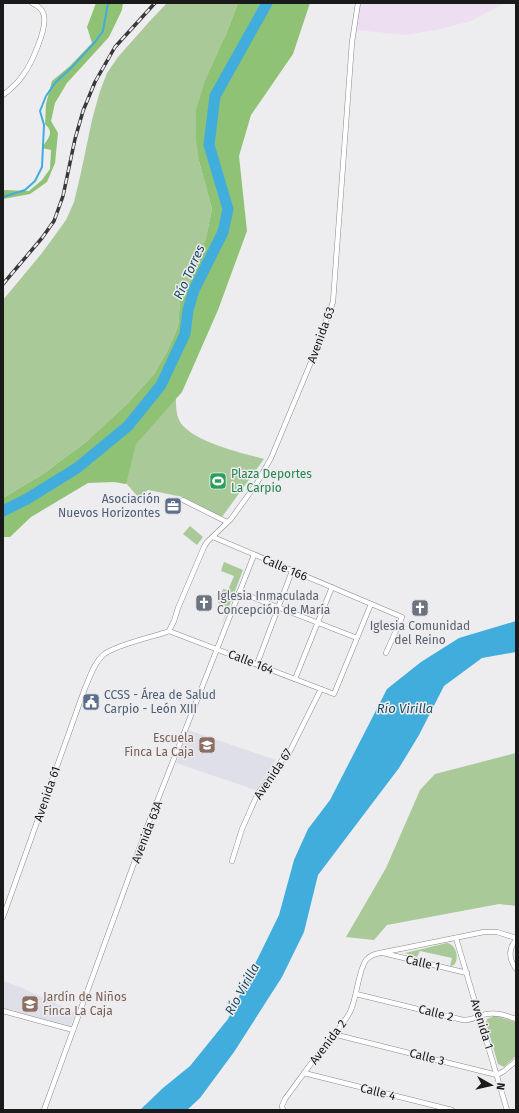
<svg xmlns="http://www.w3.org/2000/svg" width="519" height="1113" viewBox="0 0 519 1113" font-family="'Fira Sans',sans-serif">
<rect width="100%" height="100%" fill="#ededf0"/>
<path fill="#eddef1" d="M360,3H505L471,21L440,29L406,35L356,30Z"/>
<g fill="#dedfe8">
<path d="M188,730L276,760L256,790L176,763Z"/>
<path d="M3,981L20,987L76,1013L70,1027L3,1008Z"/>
</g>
<g fill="#a9c998">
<path d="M167,3H238L225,37L199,161L212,209L206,238L190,282L180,300L178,327L167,352L154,374L128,403L86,442L43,474L3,498V300L42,253L66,220L74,202L80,177L92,120L100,91L107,73L118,57L149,22Z"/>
<path d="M176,389C176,398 175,411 179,420C189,441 242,453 264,459L222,517L183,497L148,490L139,498L105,459Z"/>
<path d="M190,526L203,537L197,545L183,534Z"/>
<path d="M224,562L243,570L221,627L227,610L220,607L221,604L218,603L223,589L228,590L234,576L221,571Z"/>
<path d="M516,753V906L499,904L387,925L374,940L346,937L386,868L420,790L435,774Z"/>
<path d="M447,943C456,944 460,959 454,965L450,966L452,958L420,951L417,957L405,953Z"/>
<path d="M494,1016L516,1022V1056L504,1067L498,1064L486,1023L487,1019Z"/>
</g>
<g fill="#8fc274">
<path d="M96,3H123L122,10L109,37L67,83L55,103L51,121L58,133L55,163L47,182L30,194L3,199V190L29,191L42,180L50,169L51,150L42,148C48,138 55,133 45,124L46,104L52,81L70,66L92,43L87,27Z"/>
<path d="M238,3H310L293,54L251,115L239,156L247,231L218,310L182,392L136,444L126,484L114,482L88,483L31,517L10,537H3V498L43,474L86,442L128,403L154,374L167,352L178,327L180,300L190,282L206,238L212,209L199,161L196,139V110L205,81L225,37Z"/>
</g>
<path fill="#41addc" d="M516,621V652L482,658L444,686L419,735L399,768L318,875L304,932L282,977L234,1052L200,1098L187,1110H140L163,1088L190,1066L228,1019L279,915L294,860L308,829L330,800L387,689L421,662L459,638Z"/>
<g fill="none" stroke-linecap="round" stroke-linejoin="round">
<path stroke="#41addc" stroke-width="2" d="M3,197L25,190L35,181L42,167L44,125L40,111L46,96L55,83L72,67L95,42L103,31L108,3"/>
<path stroke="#41addc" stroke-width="11" d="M3,511L27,499L77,468L128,426L161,385L185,334L188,310L194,290L223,232L228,209L209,145L215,96L267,3"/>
<defs>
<g id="minor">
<path d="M3,95C11,89 18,83 23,75C31,65 47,29 44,16C43,9 38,6 32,3"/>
<path d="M183,500L227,522"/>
<path d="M213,537L402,617L386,653"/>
<path d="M239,592L357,638"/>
<path d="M169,631L334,694L371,604"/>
<path d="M257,664L292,571"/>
<path d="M295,679L332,587"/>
<path d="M232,861L242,829L258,793L282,760L290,751L321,689"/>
<path d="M3,917L85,688C90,677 94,663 103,655C113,646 150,637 164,633L169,631L174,621L178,608L204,547L207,542L231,519L257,483L271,458L309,367L333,302L352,42L358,3"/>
<path d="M456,938L507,1110"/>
<path d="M516,940C508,949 509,959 516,969"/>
<path d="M383,953L467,973"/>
<path d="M356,994L463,1020C472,1021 478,1015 487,1014C497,1012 507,1016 516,1019"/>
<path d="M3,1011L73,1030"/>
<path d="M333,1034L497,1075L504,1071L516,1061"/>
<path d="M304,1073L452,1110"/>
<path d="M44,1110L149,822L254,555"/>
<path d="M283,1110L282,1106L285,1099C297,1083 308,1067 320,1052C329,1039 342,1027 350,1012C357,998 358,971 366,960C370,955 375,954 380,953L484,932H497L516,938"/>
</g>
</defs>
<use href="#minor" stroke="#8a8a8c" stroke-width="5.5"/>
<use href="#minor" stroke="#fff" stroke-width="4.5"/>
<defs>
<path id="rail" d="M3,284L42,238L54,221L63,196L75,139L83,111L95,82L115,47L155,3"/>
</defs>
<use href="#rail" stroke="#383839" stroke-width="3.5"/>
<use href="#rail" stroke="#ededf0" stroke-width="2" stroke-dasharray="6" stroke-linecap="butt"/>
</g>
<defs>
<symbol id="stadium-square" viewBox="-11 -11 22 22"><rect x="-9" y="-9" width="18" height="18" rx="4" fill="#2e9e5b" stroke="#ededf0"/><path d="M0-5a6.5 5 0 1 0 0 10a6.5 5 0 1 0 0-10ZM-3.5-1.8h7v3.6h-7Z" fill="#fff"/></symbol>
<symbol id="office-square" viewBox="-11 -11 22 22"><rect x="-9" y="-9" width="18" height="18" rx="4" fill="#5c6f8a" stroke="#ededf0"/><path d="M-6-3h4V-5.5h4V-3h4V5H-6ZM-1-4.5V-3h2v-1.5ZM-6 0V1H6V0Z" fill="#fff"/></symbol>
<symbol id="church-square" viewBox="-11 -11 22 22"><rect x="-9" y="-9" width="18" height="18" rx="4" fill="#6b7280" stroke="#ededf0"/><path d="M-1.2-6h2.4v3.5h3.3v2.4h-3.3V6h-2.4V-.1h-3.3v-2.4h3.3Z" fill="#fff"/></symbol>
<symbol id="civic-square" viewBox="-11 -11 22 22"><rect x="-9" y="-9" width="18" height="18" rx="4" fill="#5c6f8a" stroke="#ededf0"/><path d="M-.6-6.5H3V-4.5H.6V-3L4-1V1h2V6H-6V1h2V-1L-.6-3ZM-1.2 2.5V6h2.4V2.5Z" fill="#fff"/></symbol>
<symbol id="school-square" viewBox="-11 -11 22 22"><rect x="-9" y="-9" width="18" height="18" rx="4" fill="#8d6e63" stroke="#ededf0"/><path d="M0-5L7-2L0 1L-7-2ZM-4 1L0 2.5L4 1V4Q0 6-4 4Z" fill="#fff"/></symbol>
</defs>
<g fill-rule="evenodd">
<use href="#stadium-square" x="208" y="471" width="20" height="20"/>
<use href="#office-square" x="163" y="496" width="20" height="20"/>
<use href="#church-square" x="194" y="593" width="20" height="20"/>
<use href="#church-square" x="410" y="598" width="20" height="20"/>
<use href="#civic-square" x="81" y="692" width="20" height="20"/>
<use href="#school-square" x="197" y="735" width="20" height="20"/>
<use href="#school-square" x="20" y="994" width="20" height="20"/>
</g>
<g text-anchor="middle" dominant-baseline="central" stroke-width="3" stroke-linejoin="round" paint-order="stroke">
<g font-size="12" fill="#1a1a1b" stroke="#ededf0">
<text transform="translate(321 335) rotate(-70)">Avenida 63</text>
<text transform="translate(285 568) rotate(23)">Calle 166</text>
<text transform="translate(251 662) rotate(21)">Calle 164</text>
<text transform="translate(273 774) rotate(-56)">Avenida 67</text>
<text transform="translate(47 794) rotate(-71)">Avenida 61</text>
<text transform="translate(147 832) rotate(-69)">Avenida 63A</text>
<text transform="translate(423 963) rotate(13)">Calle 1</text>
<text transform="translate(436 1013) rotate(14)">Calle 2</text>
<text transform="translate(482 1024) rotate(73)">Avenida 1</text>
<text transform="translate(328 1042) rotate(-53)">Avenida 2</text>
<text transform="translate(427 1057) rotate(14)">Calle 3</text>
<text transform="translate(378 1092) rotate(14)">Calle 4</text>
</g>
<g font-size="12" fill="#27864d" stroke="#ededf0" text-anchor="start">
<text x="231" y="474">Plaza Deportes<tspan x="231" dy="14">La Carpio</tspan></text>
</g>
<g font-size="12" fill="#4e5e75" stroke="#ededf0" text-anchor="end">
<text x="160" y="499">Asociación<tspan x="160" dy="14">Nuevos Horizontes</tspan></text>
<text x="104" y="695" text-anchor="start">CCSS - Área de Salud<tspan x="104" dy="14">Carpio - León XIII</tspan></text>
</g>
<g font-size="12" fill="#5b616d" stroke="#ededf0" text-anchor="start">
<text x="217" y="596">Iglesia Inmaculada<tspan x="217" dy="14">Concepción de María</tspan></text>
<text x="420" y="626" text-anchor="middle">Iglesia Comunidad<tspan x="420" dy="14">del Reino</tspan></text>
</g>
<g font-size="12" fill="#785e54" stroke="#ededf0" text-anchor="end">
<text x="194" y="738">Escuela<tspan x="194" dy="14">Finca La Caja</tspan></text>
<text x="43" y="997" text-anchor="start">Jardín de Niños<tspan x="43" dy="14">Finca La Caja</tspan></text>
</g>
<g font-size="13" font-style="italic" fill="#1f4b60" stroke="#ededf0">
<text transform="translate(189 272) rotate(-66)">Río Torres</text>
<text x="405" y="708">Río Virilla</text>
<text transform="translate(242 989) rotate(-61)">Río Virilla</text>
</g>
</g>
<rect width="519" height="1113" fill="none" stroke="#1a1a1b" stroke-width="8"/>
<g transform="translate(491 1085) rotate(98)" stroke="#ededf0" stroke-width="3" paint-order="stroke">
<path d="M0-3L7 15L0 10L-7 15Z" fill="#1a1a1b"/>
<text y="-6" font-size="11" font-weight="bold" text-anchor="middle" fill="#1a1a1b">N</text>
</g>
</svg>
